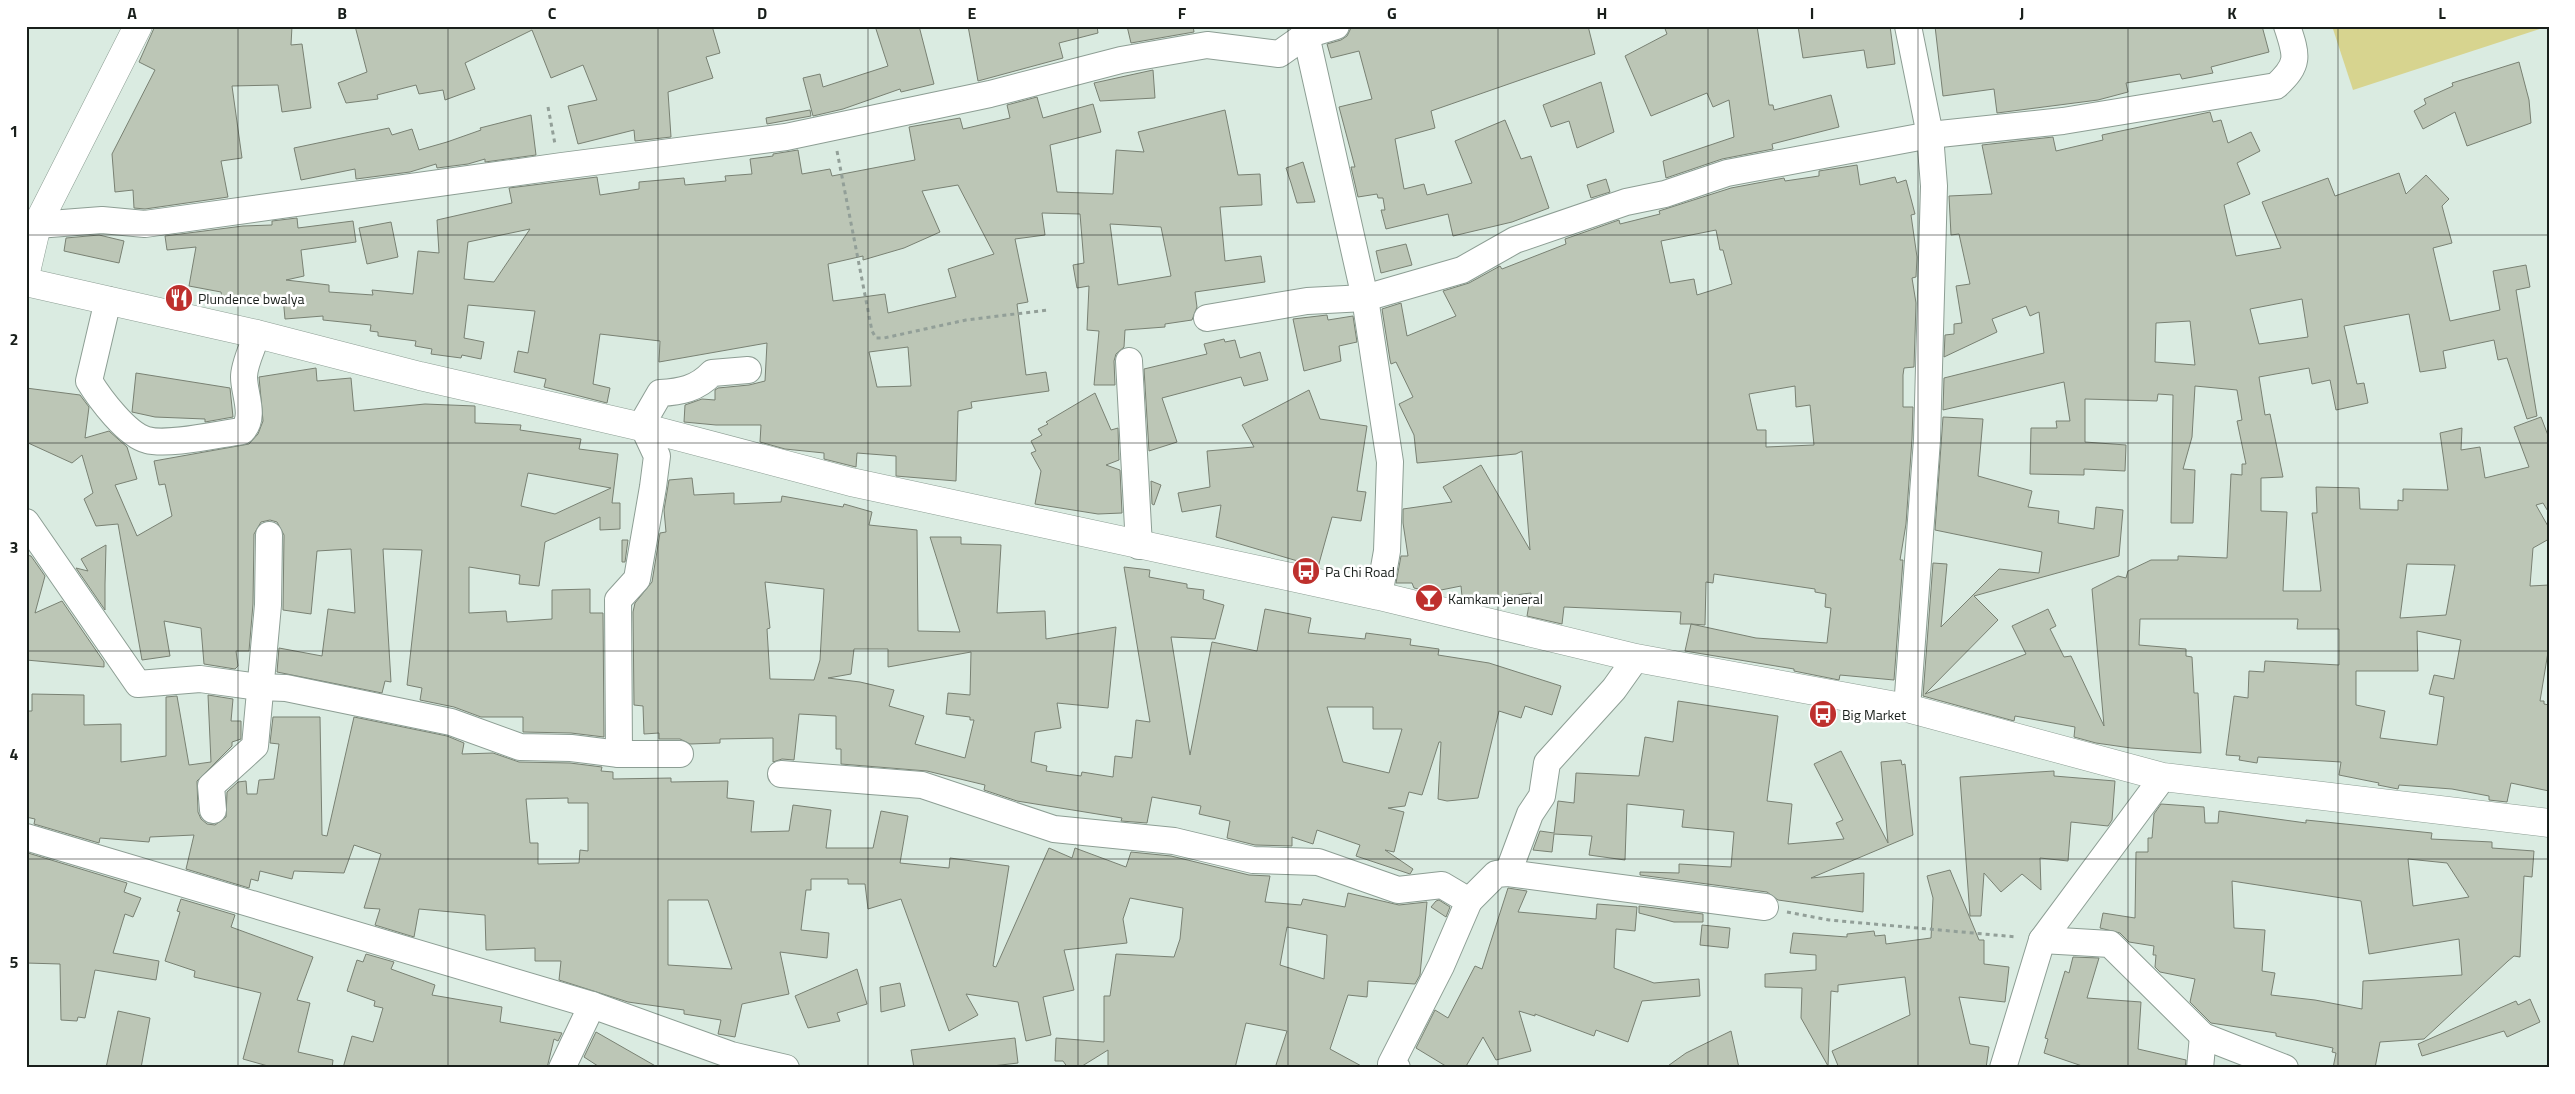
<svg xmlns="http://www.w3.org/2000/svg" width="2575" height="1094" viewBox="0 0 2575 1094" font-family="'Titillium Web',sans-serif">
<rect width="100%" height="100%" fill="#daebe1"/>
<path fill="#d7d48f" d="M2332,26H2549L2353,90Z"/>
<g fill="#bcc6b6" stroke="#798173" fill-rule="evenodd">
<path d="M155,26H292L291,45L302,44L311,108L282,112L278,85L232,86L242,158L221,161L228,197L145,209L134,208L133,190L115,192L112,154L155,70L139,62Z"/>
<path d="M355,26H712L720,53L706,57L713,78L668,92L671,137L635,141L634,130L578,144L568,106L597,100L583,65L551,78L532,30L465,63L475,89L445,100L443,90L419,94L416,85L377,95L378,99L346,103L338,83L367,72Z"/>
<path d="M875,26H919L934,84L901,92L900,89L843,109L813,116L803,78L820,74L823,87L888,66Z"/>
<path d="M968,26H1097L1098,33L1059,43L1063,58L978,81Z"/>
<path d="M1127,26H1193L1194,32L1131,43Z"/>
<path d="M1358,26H1588L1595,54L1431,111L1435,128L1395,139L1404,189L1424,184L1427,195L1472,183L1455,141L1505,120L1521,159L1531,156L1549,208L1512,222L1453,236L1448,214L1386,229L1381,210H1385L1383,198H1378L1377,194L1358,197L1351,167H1355L1339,107L1372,99L1359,51L1331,58L1327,44L1341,40L1347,36L1351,28Z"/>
<path d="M1664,26H1757L1769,105H1773L1774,110L1831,95L1839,127L1772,144L1773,149L1722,159L1666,178L1663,161L1734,137L1729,100L1713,107L1707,93L1651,116L1625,56L1667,34Z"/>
<path d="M1798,26H1890L1895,64L1867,68L1864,50L1803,58Z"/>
<path d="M1935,26H2262L2269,52L2211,67L2213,73L2182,79L2180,74L2126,83L2128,92L2098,100L1997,113L1994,89L1943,96Z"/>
<path d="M2519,62L2529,100L2531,123L2467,146L2455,112L2423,129L2414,111L2426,104L2424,99L2453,86L2452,83Z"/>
<path d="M1153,70L1155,98L1100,101L1094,83Z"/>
<path d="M1601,82L1614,132L1577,148L1569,121L1551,127L1543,105Z"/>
<path d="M1037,97L1043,118L1093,104L1101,132L1050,145L1057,192L1113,194L1116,150L1144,152L1138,132L1225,110L1238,175L1260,174L1262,205L1220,207L1225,261L1261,256L1265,282L1195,292L1197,307L1192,320L1165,324V327L1125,330L1124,347L1116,354L1114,361L1115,385H1094L1099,331L1087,330L1089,286L1077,288L1073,265L1084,263L1080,214L1042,213L1045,235L1015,239L1028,302L1017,304L1026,375L1046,372L1049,391L971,402L972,408L958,411L956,481L896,476V456L857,453L856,467L824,459V453L785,449L760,442L761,425H716L684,422L685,405L702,399L715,400V390L718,388L749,385L765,381L767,343L659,362L660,341L600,334L593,384L610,388L607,403L544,387L546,379L514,372L518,351L528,353L535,311L468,305L464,338L484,342L481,359L462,355L461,358L431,354L432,349L415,346L416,341L378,336V332L370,331L371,325L323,320V316L285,319L283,297L222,298L221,292L189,286L196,247L167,250L165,236L243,226L272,225V221L297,218L298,228L353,221L356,242L301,250L304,276L286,280L329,285V292L373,295L372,290L413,294L418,251L439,253L437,220L512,203L509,188L597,177L600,195L639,189V182L684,178L685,185L726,181L725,176L752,174L750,159L773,156V154L798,150L802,174L830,169L832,176L915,160L909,127L960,118L963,129L1010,118L1007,105ZM958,185L994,254L948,269L956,297L888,313L885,294L833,301L828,264L863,256V260L904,248L940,232L922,191ZM1110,224L1161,227L1171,276L1118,285ZM530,229L494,282L464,279L468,242ZM908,347L911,386L877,387L869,352Z"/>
<path d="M810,110L811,116L767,124L766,118Z"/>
<path d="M2210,112L2213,122L2221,120L2228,143L2251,132L2260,151L2237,163L2250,194L2224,205L2236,256L2281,248L2262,202L2328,178L2335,196L2399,173L2406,194L2426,175L2449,199L2442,206L2452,243L2433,248L2450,321L2500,310L2493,271L2526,265L2530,287L2516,290L2537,416L2527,419L2507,358L2498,360L2494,340L2443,351L2446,368L2420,372L2409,314L2344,326L2357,384L2364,383L2368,403L2336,410L2330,380L2312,384L2309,368L2259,377L2265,415L2270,414L2283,477L2261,478V511L2287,512L2283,591H2321L2312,513H2317L2316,487L2359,488L2360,509L2398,510V500L2403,501V489L2448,490L2440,433L2462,428L2461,450L2480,447L2485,478L2529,467L2514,427L2541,417L2549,438V513L2543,503L2536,505L2549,528V539L2533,548L2530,586L2549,585V646L2540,701H2544V704L2549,705V791L2511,783L2507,802L2489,800V796L2452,789L2399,785L2398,789L2378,785L2379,783L2339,775L2341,762L2258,757L2257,763L2239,760L2240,756L2226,755L2234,696L2248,698L2249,671L2264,672L2265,661L2339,665V629H2297L2298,619H2140L2139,645L2186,649V656L2192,657L2194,693H2198L2201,753L2131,748L2096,743L2074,737L2075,727L2015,716L2014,721L1923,696L1933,563L1947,564L1941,627L1999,569L2039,573L2042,552L1935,530L1943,417L1983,419L1978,476L2032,491L2028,507L2059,511L2058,523L2094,529L2096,507L2123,510L2119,556L1974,596L1998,620L1925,694L2026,654L2012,626L2048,609L2056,626L2050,629L2064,657L2071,656L2104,726L2092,589L2118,576L2126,578L2128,571L2151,560H2178V556L2227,558L2231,474L2242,475V464H2246L2237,421L2242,420L2237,390L2195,386L2192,437L2183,469L2195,470L2193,523H2171L2173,395L2158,394L2157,401L2085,399V442L2126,445L2125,471L2084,469V475L2030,474L2031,428H2057L2056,421H2070L2064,382L1943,410L1944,378L2044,353L2039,312L2030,316L2026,306L1992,319L1997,332L1944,357L1945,335L1954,334V324L1962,323L1956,286L1970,284L1959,234L1951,235L1949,196L1992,194L1982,145L2053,137L2056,151L2103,140L2102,135ZM2302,299L2308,337L2259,344L2250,309ZM2190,321L2195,365L2155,362L2156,323ZM2407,564L2455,565L2446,615L2400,618ZM2417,631L2461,640L2454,679L2434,675L2429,694L2444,697L2437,745L2380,738L2385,711L2356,705V671H2418Z"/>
<path d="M531,115L536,155L485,162V159L468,164L437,168L436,164L410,172L356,179L355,169L301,180L294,148L389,128L392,135L412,129L419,150L447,142L481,130L480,128Z"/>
<path d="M1303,162L1315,202L1297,203L1291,183L1286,168Z"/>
<path d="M1857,165L1860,185L1895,177L1897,183L1906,180L1915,214L1911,215L1917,257L1916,277L1912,278L1916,303L1914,367L1904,368L1903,375V407H1913L1912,439L1906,524L1900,560H1903L1894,680L1840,675L1839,680L1794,671V669L1685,651L1691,624H1680L1681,612L1564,607L1562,624L1527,616L1531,593L1482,599L1481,595L1462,597L1461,586L1431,592L1414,588L1412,583H1396L1401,556H1408L1403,523V509L1452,502L1443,487L1481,465L1530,550L1522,451L1516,454L1417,463L1414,435L1399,404L1413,397L1396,362L1391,364L1390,360L1382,309L1401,303L1407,336L1456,316L1443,291L1469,283L1500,266L1502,269L1566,244L1565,239L1619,220L1620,224L1660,214L1659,211L1731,188L1784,178L1785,181L1819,176V171ZM1716,230L1720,250H1723L1732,284L1697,295L1694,279L1670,283L1661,241ZM1795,386L1796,407L1810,405L1814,445L1766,447V430H1757L1749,394ZM1714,574L1815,589V592L1826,594L1825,607L1831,608L1827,643L1756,638L1691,624L1705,625L1706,582L1713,583Z"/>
<path d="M1606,179L1610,192L1591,198L1587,185Z"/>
<path d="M391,222L398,257L367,264L359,228Z"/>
<path d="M99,235L124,241L119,263L64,251L66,238Z"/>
<path d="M1406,244L1412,265L1381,273L1376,251Z"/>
<path d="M1327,315L1328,320L1353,316L1357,342L1339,346L1341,361L1304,371L1293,319Z"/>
<path d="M1224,339L1225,342L1235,340L1240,358L1260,352L1268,380L1244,386L1241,377L1162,398L1177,442L1149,451L1144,369L1207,354L1204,344Z"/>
<path d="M316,368L317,381L351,378L354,411L425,404L475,406V423L521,425L520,430L581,439L579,449L618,454L612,503H620V529L600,530V517L545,542L539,586L519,584L520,575L469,567V613L506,611L507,622L552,619V590L590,589V613H603L604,737L571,733L523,732V717H481L454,707L420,700L422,688L407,685L422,550L383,549L391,682L385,681L382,693L277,672L279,648L322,656L328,609L355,613L351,549L317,551L311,614L283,610L284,535L277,522L270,520L261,522L254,534L253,604L249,651H236L238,666L235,669L204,664L201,628L164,621L170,656L142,660L118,524L96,526L84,499L93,493L82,455L72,463L26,442V388L80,395L89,407L85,438L109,431L127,447L137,479L115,485L137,536L172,516L165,484L159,485L154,461L249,444L258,434L263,421L259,377ZM528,473L611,488L555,514L521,506Z"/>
<path d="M136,373L230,388L233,417L205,422V419L155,417L132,412Z"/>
<path d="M1309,390L1320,419L1367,426L1357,491L1366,492L1361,521L1332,517L1318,567L1216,537L1221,505L1182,512L1178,493L1210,487L1207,451L1254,447L1242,425Z"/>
<path d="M1095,393L1111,430L1118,428L1119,460L1106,465L1120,470L1122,513L1098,514L1035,504L1041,471L1031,453L1036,451L1031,441L1042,435L1038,429L1048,424L1046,422Z"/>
<path d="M692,478L694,495L734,493V504L781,502L782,496L843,507L844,504L872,512L869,525L917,530L918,631L960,632L930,537H961V544L1001,545L997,613L1045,611L1046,639L1116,627L1108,708L1057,703L1061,728L1035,732L1031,762L1047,766L1046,771L1081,776L1082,772L1113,777L1115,756L1132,758L1136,720L1150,722L1124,567L1150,570L1149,577L1187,584V588L1204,590L1203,599L1224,605L1215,639L1171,637L1190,755L1212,642L1257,651L1265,609L1311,618L1308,633L1365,639L1366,633L1411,639L1410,645L1439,649L1438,655L1489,663L1561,686L1552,715L1525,706L1521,718L1499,711L1478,798L1447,801L1438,799L1441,742H1439L1422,795L1409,792L1405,806L1388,808L1404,812L1394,852L1385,850L1413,869L1410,874L1356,856L1360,845L1317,830L1313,844L1292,837V846L1255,845L1227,838L1230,821L1199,814L1201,806L1152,797L1147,823L1121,821L1122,818L1017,801L984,790L985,785L927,771L841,764V749H836V716L799,714L794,760L782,759L773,762V738L720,739V743L690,744L680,739H659V733L644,734L643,706L634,705L633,612L635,603L652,582L660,533L666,532L664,510L669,480ZM765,582L824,589L820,660L814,680L770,679L767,629L770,628ZM854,649H888V667L971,652L970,695L948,693L946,714L970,717V720H974L965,758L915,744L924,716L889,706L894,690L860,682L828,678L851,674ZM1327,707H1373V729H1402L1389,773L1343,762Z"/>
<path d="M1151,481L1161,485L1154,505L1152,504Z"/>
<path d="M622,540H628L625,562H622Z"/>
<path d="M106,545L105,584V610L76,568L88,571L81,559Z"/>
<path d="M26,555L31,556L45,576L35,613L62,601L104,662V667L26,660Z"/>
<path d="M32,694L84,695V725L121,724V762L166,756V697L177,696L189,765L211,762L208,695L233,699L231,721H241V739L232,742V746L197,781L198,812L201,819L207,824L215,825L226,817L227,792L238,782L246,781L247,794H257L259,780L274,779L279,744L270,743L273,717H320L322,835L327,836L354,717L447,736L464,743L462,754L493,753L519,762L570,763L602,767L601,771L613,772V779L671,778V782L728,781L727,798L754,801L751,832L789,831L793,805L831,810L826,848H873L881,811L908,816L900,863L949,868L950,858L1009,866L993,966L996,967L1049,848L1072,858L1075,848L1126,867L1131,852L1171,856L1249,875L1270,876L1265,902L1301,905L1303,899L1345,907L1348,893L1399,905L1427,902L1420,975L1415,984L1368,981L1367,997L1348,995L1330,1049L1365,1068H1275L1287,1031L1246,1023L1235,1068H1108V1050L1079,1068H1068L1063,1061H1055L1056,1038L1104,1042V996H1110L1116,954L1174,957L1180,939L1183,908L1130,898L1123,919L1127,943L1064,950L1074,990L1043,997L1051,1035L1026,1041L1018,1002L966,994L978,1015L949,1031L901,899L868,909L865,884H848V879H811V890H806L801,930L829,933L827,958L780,952L789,994L742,1004L735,1037L718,1034L721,1020L684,1014V1010L628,1002L559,980L561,961H535V948L486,950L485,915L419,909L414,937L375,925L380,909L364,908L381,854L354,845L344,873L294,871L292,879L260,871L258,881L251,879L249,888L186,869L194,835L150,837L149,842L100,838L99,843L34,824L35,819L26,817V711H32ZM568,798V803H588V851L580,850L579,863L538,864V843H530L526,799ZM668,900H708L732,969L668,965ZM1287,927L1327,935L1324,979L1280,965Z"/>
<path d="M1678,701L1778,716L1767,801L1792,804L1788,844L1844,839L1836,823L1843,820L1814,764L1841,751L1888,843L1881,762L1901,760L1902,765L1905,764L1913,835L1811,878L1864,873L1863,912L1778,900L1767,892L1640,875V872L1679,873V864L1731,867L1734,832L1682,827L1684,810L1627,804L1625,860L1589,855L1592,836L1554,834L1552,852L1533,850L1540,831L1554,833L1558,801L1574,803L1576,773L1639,776L1645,737L1673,742Z"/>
<path d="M2054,771V776L2115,781L2112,820L2108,826L2071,822L2068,861L2040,858L2041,890L2022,874L2001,892L1984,873L1981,916H1970L1960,777Z"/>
<path d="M2161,804L2204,807L2205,823H2218L2219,811L2306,823V820L2432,833L2431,839L2492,842V848L2534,851L2532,877L2524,876L2520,957L2514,956L2508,961L2424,1039L2380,1042L2375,1068H2333L2336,1053L2332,1052L2333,1048L2276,1036V1033L2211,1023L2190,1002L2195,979L2160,972L2155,967L2156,955H2153L2154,946L2129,942L2120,933L2100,928L2103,913L2135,918L2136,852H2148V838H2152L2154,814ZM2408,859L2447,863L2469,897L2413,906ZM2232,881L2361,901L2369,954L2459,939L2462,975L2363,981L2362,1009L2315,1000L2271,995L2275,973L2262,971L2265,930L2234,928Z"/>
<path d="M28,853L127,883L124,892L141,898L133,917L125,914L113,953L159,961L156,980L95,970L85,1018L78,1017L77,1021L61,1020L60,964L26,963Z"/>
<path d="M1950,870L1979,940H1984V964L2009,967L2005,1002L1959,997L1970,1044L1989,1047L1986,1068H1839L1832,1051L1910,1015L1905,977L1838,985V992L1831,991L1828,1066L1801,1018L1802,988L1765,987V974L1816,970V955L1790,953L1793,933L1847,937V934L1874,931L1875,936L1885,935L1886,944L1931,938L1933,898L1927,876Z"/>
<path d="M1508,888L1527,891L1518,912L1596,919L1597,904L1637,907L1635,931L1616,929L1614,968L1654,983L1699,979L1700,996L1642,1001L1628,1042L1596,1030L1594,1036L1535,1014V1016L1519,1011L1531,1051L1496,1060L1483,1037L1465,1068H1449L1416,1048L1435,1010L1448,1018L1475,966L1482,969Z"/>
<path d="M181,899L235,915L231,927L313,957L297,1000L310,1003L298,1052L333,1060L332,1068H275L243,1059L261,993L194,977L195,971L165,961L180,912L177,911Z"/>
<path d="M1439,900L1450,907L1446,917L1431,907L1436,901Z"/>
<path d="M1639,906L1703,914V922H1674L1639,913Z"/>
<path d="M1702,925L1730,928L1728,948L1700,945Z"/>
<path d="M366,954L394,962L391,969L435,985L432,995L502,1007L500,1022L562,1033L558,1041L554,1039L547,1068H343L352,1036L373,1042L383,1008L374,1006L375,1001L347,991L357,960L363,962Z"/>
<path d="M2073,957L2099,958L2087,998L2141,1002L2138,1049L2186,1060L2185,1068H2088L2044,1053L2048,1039L2045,1038L2065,971L2069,973Z"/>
<path d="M857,969L867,1004L837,1013L840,1021L808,1028L795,996Z"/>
<path d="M900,983L905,1006L881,1012L880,987Z"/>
<path d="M2530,999L2540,1022L2507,1037L2504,1031L2422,1056L2418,1044L2516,1001L2518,1005Z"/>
<path d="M118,1011L150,1018L141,1068H106Z"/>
<path d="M1731,1031L1739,1068H1665L1686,1053Z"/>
<path d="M596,1032L659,1068H601L584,1057Z"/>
<path d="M1015,1038L1018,1063L975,1068H914L911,1050Z"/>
</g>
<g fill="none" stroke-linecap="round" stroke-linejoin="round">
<defs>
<g id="street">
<path d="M1304,26L1365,298L1390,462L1387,551L1379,596"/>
<path d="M37,225L102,220L145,224L562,166L786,137L990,94L1121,60L1207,45L1279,54L1306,35L1336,26"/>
<path d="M108,300L89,381C100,399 127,435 147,440C168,446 219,434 242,431C256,417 244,394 244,377C244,364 253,347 257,334"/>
<path d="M1207,318L1307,301L1365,298L1462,270L1515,240L1626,202L1665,194L1727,173L1930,135L2063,121L2276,86C2300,64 2297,56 2287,26"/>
<path d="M1129,361L1139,546"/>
<path d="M26,522L138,684L200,679L259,687L286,688L451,722L520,747L571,748L619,754H680"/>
<path d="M1907,708L1927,440L1934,186L1930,135L1908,26"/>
<path d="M619,754L618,600L637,579L653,487L657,456L642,424L660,393C680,392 697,389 712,373L748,370"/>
<path d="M781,774L922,785L1054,829L1174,841L1253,860L1318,862L1398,890L1442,885L1469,901L1441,966L1391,1064L1397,1068"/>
<path d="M213,810L211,786L255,746L268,605L269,535"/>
<path d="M26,837L592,1005L731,1055L786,1068"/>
<path d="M1508,873L1530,814L1542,796L1547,763L1614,689L1636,658"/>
<path d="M1469,901L1496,874L1508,873L1765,907"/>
<path d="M2042,940L2110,944L2203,1036L2285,1068"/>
<path d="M562,1068L592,1005"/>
<path d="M2003,1068L2042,940L2163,777"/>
<path d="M2200,1068L2203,1036"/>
</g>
<g id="secondary">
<path d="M26,272L37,225L138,26"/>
<path d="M26,282L257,334L420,376L642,427L851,482L1379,596L1636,658L1907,708L2163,777L2549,823"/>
</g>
</defs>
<use href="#street" stroke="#8d9e94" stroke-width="28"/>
<use href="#secondary" stroke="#8d9e94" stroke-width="29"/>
<g stroke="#929f98" stroke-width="3" stroke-dasharray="4 4" stroke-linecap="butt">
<path d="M548,107L555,144"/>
<path d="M837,151L872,331L876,338H884L966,320L1048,310"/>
<path d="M1787,912L1829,920L2017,937"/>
</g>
<use href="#street" stroke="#fff" stroke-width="26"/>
<use href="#secondary" stroke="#fff" stroke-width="28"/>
</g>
<path fill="none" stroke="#191f1b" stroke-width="1" stroke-opacity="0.55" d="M238,26V1068M448,26V1068M658,26V1068M868,26V1068M1078,26V1068M1288,26V1068M1498,26V1068M1708,26V1068M1918,26V1068M2128,26V1068M2338,26V1068M26,235H2549M26,443H2549M26,651H2549M26,859H2549"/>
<defs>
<symbol id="restaurant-disc" viewBox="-11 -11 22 22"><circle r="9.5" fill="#be302d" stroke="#fff"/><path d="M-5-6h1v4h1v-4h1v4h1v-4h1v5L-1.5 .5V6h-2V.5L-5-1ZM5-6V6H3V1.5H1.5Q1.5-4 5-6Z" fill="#fff"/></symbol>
<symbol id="bus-disc" viewBox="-11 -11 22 22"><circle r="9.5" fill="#be302d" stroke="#fff"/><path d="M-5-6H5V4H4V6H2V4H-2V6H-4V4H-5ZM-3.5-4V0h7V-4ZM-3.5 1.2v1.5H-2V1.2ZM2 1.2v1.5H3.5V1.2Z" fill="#fff"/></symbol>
<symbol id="bar-disc" viewBox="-11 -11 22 22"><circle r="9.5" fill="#be302d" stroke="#fff"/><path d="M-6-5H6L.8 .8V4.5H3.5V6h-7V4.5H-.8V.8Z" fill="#fff"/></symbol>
</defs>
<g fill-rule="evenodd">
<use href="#restaurant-disc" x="163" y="282" width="32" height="32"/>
<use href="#bus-disc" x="1290" y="555" width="32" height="32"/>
<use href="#bar-disc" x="1413" y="582" width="32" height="32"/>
<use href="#bus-disc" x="1807" y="698" width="32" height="32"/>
</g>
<g text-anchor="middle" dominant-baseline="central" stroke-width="5" stroke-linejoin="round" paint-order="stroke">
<g font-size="14" fill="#191f1b" stroke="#fff" text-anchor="start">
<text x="198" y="298">Plundence bwalya</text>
<text x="1325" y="571">Pa Chi Road</text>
<text x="1448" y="598">Kamkam jeneral</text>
<text x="1842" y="714">Big Market</text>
</g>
</g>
<rect width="2575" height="1094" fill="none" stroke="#ffffff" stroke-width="55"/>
<rect x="28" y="28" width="2520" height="1038" fill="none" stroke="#191f1b" stroke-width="2"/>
<g font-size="16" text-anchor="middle" font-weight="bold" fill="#191f1b">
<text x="132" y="19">A</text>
<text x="342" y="19">B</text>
<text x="552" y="19">C</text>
<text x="762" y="19">D</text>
<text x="972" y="19">E</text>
<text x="1182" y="19">F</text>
<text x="1392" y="19">G</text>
<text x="1602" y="19">H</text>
<text x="1812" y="19">I</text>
<text x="2022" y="19">J</text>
<text x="2232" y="19">K</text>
<text x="2442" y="19">L</text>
<text x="14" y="137">1</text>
<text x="14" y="345">2</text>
<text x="14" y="553">3</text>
<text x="14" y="760">4</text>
<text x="14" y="968">5</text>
</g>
</svg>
